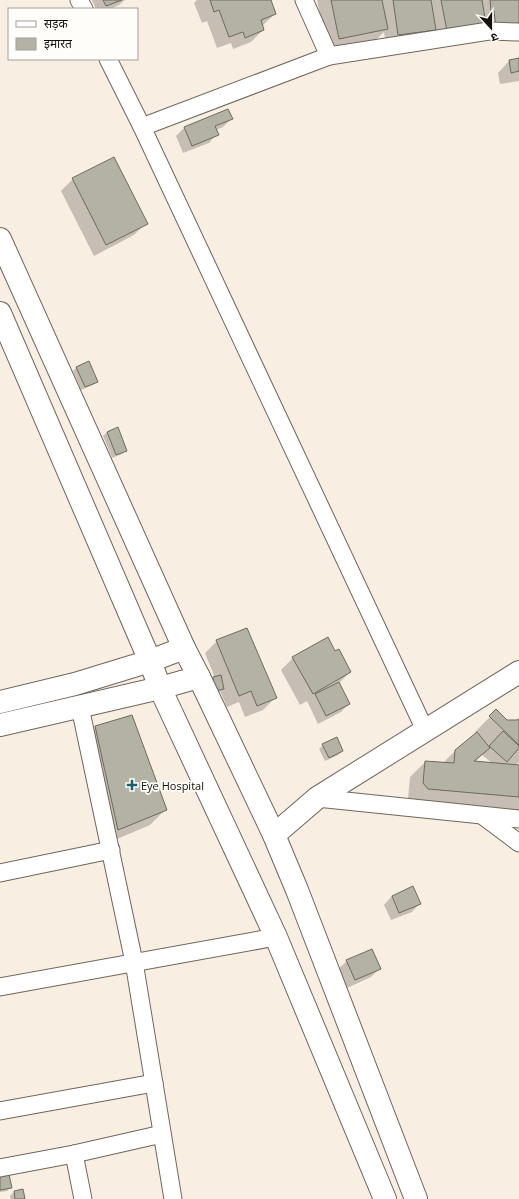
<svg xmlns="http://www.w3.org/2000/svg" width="519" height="1199" viewBox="0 0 519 1199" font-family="'Open Sans','Noto Sans Devanagari',sans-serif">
<rect width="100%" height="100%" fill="#f8eee2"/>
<g fill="#0003" fill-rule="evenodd">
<path d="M92,0H125L119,5L110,9H96Z"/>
<path d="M197,0H270L275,14L262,26L263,30L251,42L233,49L231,43L217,48L207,21L202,23L194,3Z"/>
<path d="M317,0H519V33L386,47L384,32L375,41L327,51Z"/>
<path d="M519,59V81L500,84L498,73L510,60Z"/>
<path d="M228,110L231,119L223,127L216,130L217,134L209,143L183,153L176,136L184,128Z"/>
<path d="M73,179L146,223L134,235L94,256L61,191Z"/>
<path d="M77,367L97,382L93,385L81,390L73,371Z"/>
<path d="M107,432L126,450L122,454L112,458L103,436Z"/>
<path d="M217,641L275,698L263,710L245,717L239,702L227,707L220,691L219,693L211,694L209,682L215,678L205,653Z"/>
<path d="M335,653L350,672L339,683L349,704L341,712L318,724L307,701L300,705L281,670L293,658Z"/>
<path d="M496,711L506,721L519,720V762L516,765L519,766V813L412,804L408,798L410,777L425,762L443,763L456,750L477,734L475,732ZM482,755L492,763L475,762Z"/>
<path d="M132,716L165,810L150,825L103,845L80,742L95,727Z"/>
<path d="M323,745L342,751L338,755L325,761L319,749Z"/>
<path d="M392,896L420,903L412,912L391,920L384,905Z"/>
<path d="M347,961L380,968L371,977L347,988L338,969Z"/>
<path d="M0,1173L10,1187L7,1191L0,1192Z"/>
<path d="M14,1192L24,1199H11L10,1196Z"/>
</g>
<g fill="#b4b2a4" stroke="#6c6a5e">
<path d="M103,0H122L106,6Z"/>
<path d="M210,0H271L276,14L261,20L264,30L245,38L243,32L229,37L219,10L214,12Z"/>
<path d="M331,0H382L388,29L339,39Z"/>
<path d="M393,0H431L436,30L398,35Z"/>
<path d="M441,0H482L486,24L447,31Z"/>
<path d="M490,0H519V23L496,27L494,11H491Z"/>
<path d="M519,58V71L511,73L509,60Z"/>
<path d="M228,109L233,119L215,126L219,135L192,146L184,127Z"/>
<path d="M114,157L148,224L106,245L72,178Z"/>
<path d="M89,361L98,382L85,387L76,367Z"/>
<path d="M118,427L127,451L116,455L107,432Z"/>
<path d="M247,628L277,698L257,706L251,691L239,696L216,640Z"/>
<path d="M328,637L335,651L339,649L351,672L313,694L292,657Z"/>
<path d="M221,675L224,689L215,691L213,677Z"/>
<path d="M339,682L350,704L326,716L315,694Z"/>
<path d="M496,709L507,720H517L519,719V745L489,716Z"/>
<path d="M132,715L167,810L118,830L95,726Z"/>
<path d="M503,731L519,746V748L507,762L489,746Z"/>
<path d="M477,732L490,748L474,761L519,765V797L428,789L423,783L425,761L454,763L455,750Z"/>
<path d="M337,737L343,751L329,758L322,744Z"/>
<path d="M413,886L421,904L399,913L392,896Z"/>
<path d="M372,949L381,969L355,980L346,960Z"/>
<path d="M8,1170L12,1188L0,1190V1172Z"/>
<path d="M23,1189L25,1199H15L14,1191Z"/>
</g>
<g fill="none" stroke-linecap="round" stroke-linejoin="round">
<defs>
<g id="street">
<path d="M79,0L84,9"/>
<path d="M329,56L489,31L519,32"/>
<path d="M108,59L142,127L425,730"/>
<path d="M142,127L329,56L304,0"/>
<path d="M80,707L134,962L173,1199"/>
<path d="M317,798L519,819"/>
<path d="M483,816L519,843"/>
<path d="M0,873L111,850"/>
<path d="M0,987L276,937"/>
<path d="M0,1111L154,1083"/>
<path d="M74,1154L83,1199"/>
<path d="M0,1168L74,1154L162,1134"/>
</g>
<g id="secondary">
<path d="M0,239L184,648L199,677L274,835L297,890L416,1199"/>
<path d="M0,313L150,661L160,688L276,937L385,1199"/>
<path d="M0,702L75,684L150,661L184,648"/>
<path d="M0,725L160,688L199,677"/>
<path d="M274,835L317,798L519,672"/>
</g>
</defs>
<use href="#street" stroke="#6f665c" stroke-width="19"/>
<use href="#secondary" stroke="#6f665c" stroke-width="24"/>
<use href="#street" stroke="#fff" stroke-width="17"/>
<use href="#secondary" stroke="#fff" stroke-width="22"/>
</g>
<path fill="#14626b" stroke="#fffdfa" stroke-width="1.5" d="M130 779h4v4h4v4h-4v4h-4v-4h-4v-4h4z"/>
<g text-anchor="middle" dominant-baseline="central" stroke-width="3.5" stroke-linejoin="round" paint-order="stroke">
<g font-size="11" fill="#14110d" stroke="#fffdfa" text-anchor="start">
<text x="141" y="785">Eye Hospital</text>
</g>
</g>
<rect x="8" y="8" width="130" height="52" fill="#fffdfa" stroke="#a19f9b"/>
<rect x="16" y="21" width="20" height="6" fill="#ffffff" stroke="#a19f9b"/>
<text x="44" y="28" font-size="12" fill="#14110d">सड़क</text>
<rect x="16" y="38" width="20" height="12" fill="#b4b2a4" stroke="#a19f9b"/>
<text x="44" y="48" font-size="12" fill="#14110d">इमारत</text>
<g transform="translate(491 28) rotate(159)" stroke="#fffdfa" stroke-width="3" paint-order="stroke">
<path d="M0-3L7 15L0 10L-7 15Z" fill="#14110d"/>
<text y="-6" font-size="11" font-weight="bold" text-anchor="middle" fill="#14110d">उ</text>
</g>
</svg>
